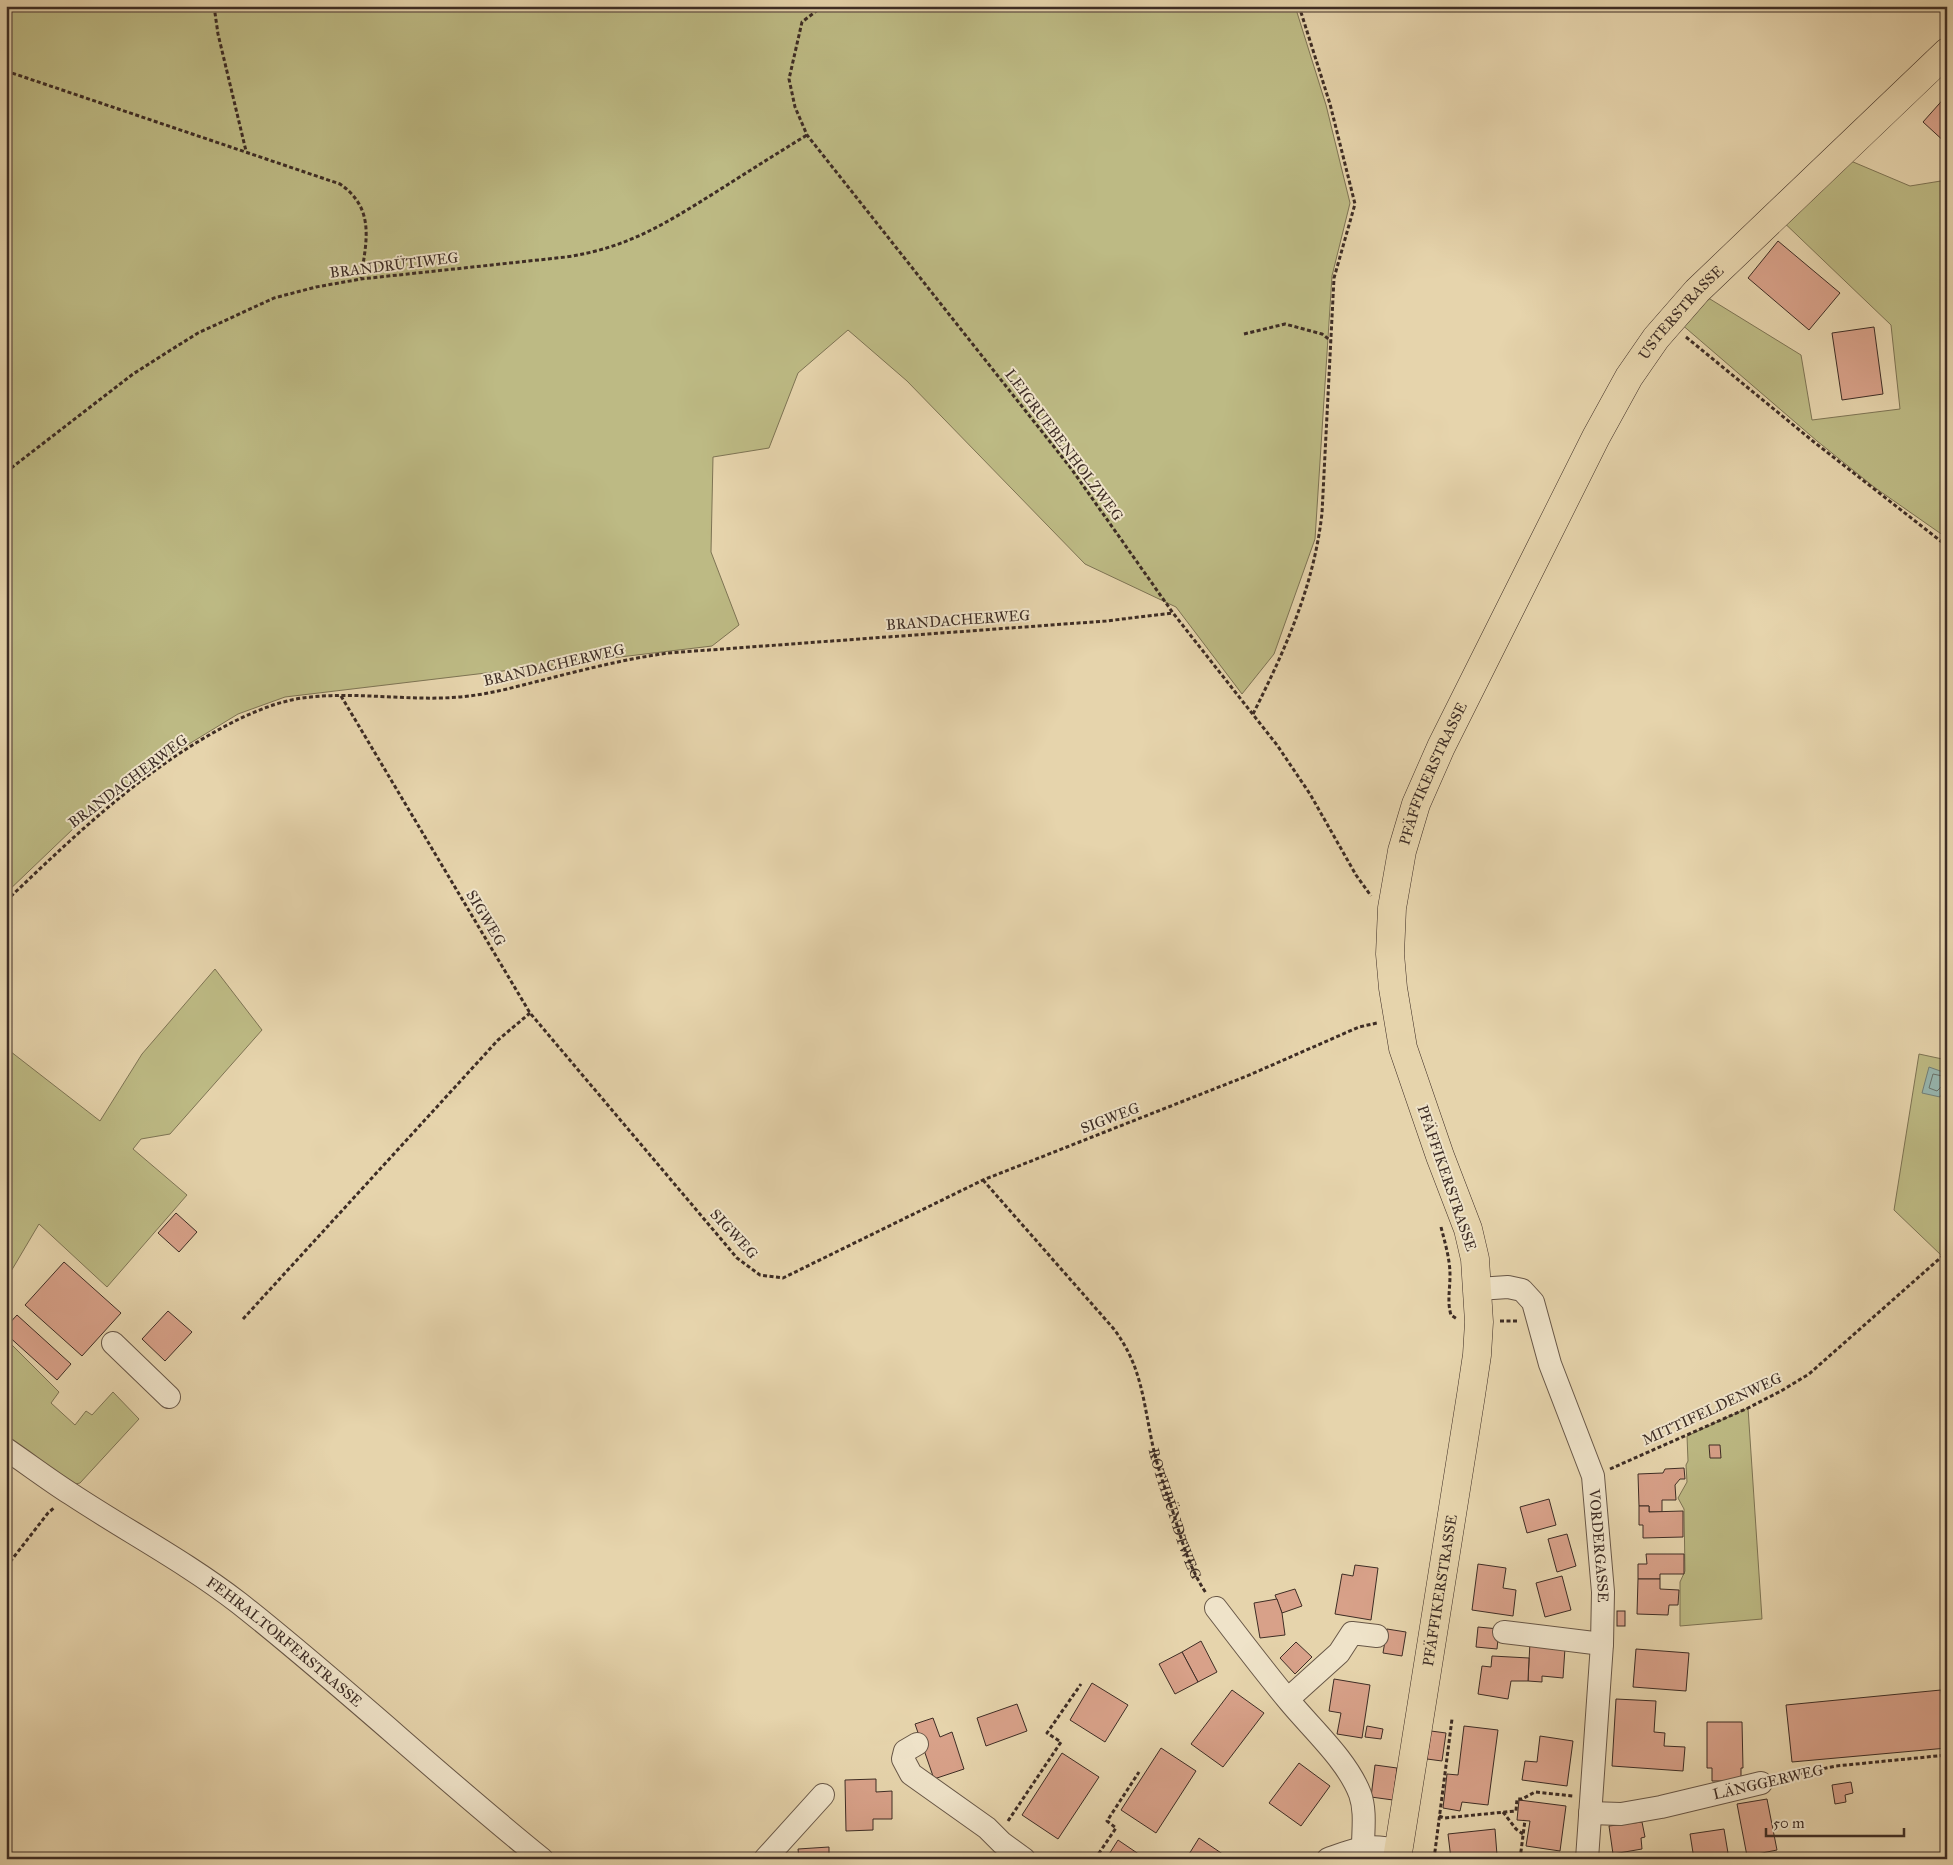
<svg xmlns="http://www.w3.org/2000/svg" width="1953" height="1865" viewBox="0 0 1953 1865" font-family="'IM FELL Great Primer',serif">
<rect width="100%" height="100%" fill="#e6d4ac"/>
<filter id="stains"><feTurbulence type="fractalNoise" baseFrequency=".004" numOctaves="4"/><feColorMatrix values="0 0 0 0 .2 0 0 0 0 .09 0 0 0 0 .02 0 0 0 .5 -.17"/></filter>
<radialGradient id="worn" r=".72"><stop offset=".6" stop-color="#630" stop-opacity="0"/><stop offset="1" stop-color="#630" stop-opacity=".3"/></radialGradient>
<g fill="#bdba84" stroke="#7e7454">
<path d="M6,6H1295L1326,105L1350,203L1332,276L1315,539L1274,654L1242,694L1176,607L1085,564L907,381L848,330L798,373L769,448L713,457L711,552L739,625L712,646L285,697L238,714L148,769L96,807L6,893Z"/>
<path d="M1839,156L1910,186L1947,180V538L1874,487L1817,441L1673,317L1697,291L1801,355L1812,420L1900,409L1891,325L1776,215Z"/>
<path d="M215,969L262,1030L170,1134L141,1139L133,1149L187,1195L107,1287L39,1224L10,1273L6,1271V1048L100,1121L142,1054Z"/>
<path d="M1919,1054L1947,1060V1252L1942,1256L1894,1210Z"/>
<path d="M6,1339L59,1392L51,1403L75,1425L86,1411L92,1415L113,1392L139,1419L80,1483L71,1485L6,1441Z"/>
<path d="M1748,1408L1762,1619L1680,1626V1582L1685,1571L1684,1509L1678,1498L1687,1482L1686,1465L1688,1461L1687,1436Z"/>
</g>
<path fill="#97b7b0" stroke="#738078" d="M1929,1067L1946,1073L1947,1084L1940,1097L1922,1093Z"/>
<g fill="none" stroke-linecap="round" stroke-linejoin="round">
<path stroke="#6a726a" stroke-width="1" d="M1947,1077L1933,1074L1929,1088L1937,1091L1942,1086H1947"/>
</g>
<g fill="#d8a189" stroke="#3e2d25">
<path d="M1947,95V144L1923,122Z"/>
<path d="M1778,241L1840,293L1809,330L1748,278Z"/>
<path d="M1874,327L1883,394L1842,400L1832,333Z"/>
<path d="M176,1213L197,1232L179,1252L158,1233Z"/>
<path d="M64,1262L121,1313L82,1356L25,1305Z"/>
<path d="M168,1311L192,1332L165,1361L142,1339Z"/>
<path d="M17,1315L71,1364L57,1380L6,1334V1327Z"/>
<path d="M1709,1445H1720L1721,1458H1710Z"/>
<path d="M1684,1468L1685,1479H1680L1675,1485L1676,1500H1662V1512H1649V1506H1639L1638,1474L1663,1473L1665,1469Z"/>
<path d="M1549,1499L1556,1525L1527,1533L1520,1507Z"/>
<path d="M1639,1506H1649V1512L1683,1511V1537L1643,1538V1525H1639Z"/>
<path d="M1567,1534L1576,1566L1557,1572L1548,1539Z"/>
<path d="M1646,1554H1684V1574H1660V1579H1638V1564H1647Z"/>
<path d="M1478,1564L1506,1568L1503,1588L1516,1590L1513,1616L1472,1610Z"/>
<path d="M1355,1565L1378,1568L1371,1620L1335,1614L1342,1574L1353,1576Z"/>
<path d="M1562,1576L1571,1610L1545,1617L1536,1583Z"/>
<path d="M1638,1579H1660V1589L1679,1590L1678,1605H1669L1668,1615L1637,1614Z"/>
<path d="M1295,1589L1302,1606L1282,1613L1275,1595Z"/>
<path d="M1277,1599L1282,1613L1285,1635L1260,1638L1254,1603Z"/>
<rect x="1617" y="1611" width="8" height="15"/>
<path d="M1478,1627L1499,1629L1497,1649L1476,1647Z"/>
<path d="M1387,1629L1406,1632L1402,1656L1383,1653Z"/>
<path d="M1201,1641L1217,1672L1198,1682L1182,1652Z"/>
<path d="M1296,1642L1312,1657L1295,1674L1280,1658Z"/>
<path d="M1530,1642L1565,1648L1563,1678L1542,1676V1682L1528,1681Z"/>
<path d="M1636,1649L1689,1653L1686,1691L1633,1687Z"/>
<path d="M1182,1652L1198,1682L1175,1694L1159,1664Z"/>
<path d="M1492,1656L1529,1658L1528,1681H1511L1508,1699L1478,1694L1482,1666L1491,1667Z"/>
<path d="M1334,1679L1370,1685L1362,1738L1337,1734L1341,1713L1329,1711Z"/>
<path d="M1092,1683L1128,1705L1105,1742L1070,1720Z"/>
<path d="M1232,1690L1264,1713L1223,1767L1191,1744Z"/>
<path d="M1941,1690L1947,1748L1792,1762L1786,1705Z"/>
<path d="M1616,1699L1656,1701L1654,1732L1665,1733L1664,1746L1685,1747L1683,1771L1612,1766Z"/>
<path d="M1017,1704L1027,1731L986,1746L977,1718Z"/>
<path d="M933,1718L940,1737L952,1732L964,1769L934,1779L915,1724Z"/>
<path d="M1707,1722H1742L1743,1768H1741V1781H1712V1768H1707Z"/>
<path d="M1367,1726L1383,1729L1381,1739L1365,1737Z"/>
<path d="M1464,1726L1498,1730L1488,1805L1462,1802L1460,1811L1443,1808L1447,1774L1458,1775Z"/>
<path d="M1431,1731L1446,1733L1442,1761L1427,1759Z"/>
<path d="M1540,1736L1573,1741L1567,1786L1522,1780L1525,1761L1537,1762Z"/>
<path d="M1161,1748L1196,1771L1156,1833L1121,1810Z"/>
<path d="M1062,1753L1099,1777L1058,1839L1022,1815Z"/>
<path d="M1299,1763L1330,1786L1301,1826L1269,1803Z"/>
<path d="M1375,1765L1397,1768L1393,1800L1371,1797Z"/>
<path d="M876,1779V1792L892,1791V1819H873V1830L846,1831L845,1780Z"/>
<path d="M1851,1782L1853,1793L1845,1795L1846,1802L1835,1804L1832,1785Z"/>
<path d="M1767,1799L1777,1850L1747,1856L1737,1804Z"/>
<path d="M1519,1800L1566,1806L1560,1851L1526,1846L1530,1821L1517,1820Z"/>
<path d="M1642,1822L1645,1837L1641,1838L1642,1849L1613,1854L1609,1826Z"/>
<path d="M1495,1829L1497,1855L1451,1859L1448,1834Z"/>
<path d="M1724,1829L1729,1859H1694L1690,1834Z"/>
<path d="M1199,1838L1230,1859H1186Z"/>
<path d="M1118,1840L1146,1859H1106Z"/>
<path d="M829,1847V1859H799L798,1849Z"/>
</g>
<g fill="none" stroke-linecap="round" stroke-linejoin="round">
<defs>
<g id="minor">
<path id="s2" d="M1478,1289L1508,1287L1522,1290L1533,1302L1550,1364L1593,1476L1603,1592L1602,1644L1587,1859"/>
<path d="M113,1343L169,1397"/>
<path id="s3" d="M6,1449C28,1464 49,1480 71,1494C127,1531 186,1562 239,1603C343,1685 439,1776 542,1859"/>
<path d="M1216,1608C1240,1639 1264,1671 1289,1701C1312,1729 1347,1760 1360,1794C1366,1811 1363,1830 1363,1847"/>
<path d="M1504,1632L1602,1644"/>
<path d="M1288,1699L1339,1653L1352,1633L1377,1636"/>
<path d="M917,1744L905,1751L903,1759L911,1774L987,1828L1002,1843L1024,1859"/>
<path d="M1590,1813L1621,1814L1661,1807L1761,1783"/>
<path d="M765,1859L823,1795"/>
<path d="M1328,1859C1356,1849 1369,1843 1398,1851"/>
</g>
<g id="major">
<path id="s4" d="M1397,1859L1471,1395L1477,1355L1479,1322L1475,1259L1468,1229L1440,1156L1403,1048L1393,988L1390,954L1392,908L1402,851L1416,804L1441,747L1596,437L1629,377L1656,338L1697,291L1947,52"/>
</g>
</defs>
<use href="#minor" stroke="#685747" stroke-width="24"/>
<use href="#major" stroke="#3e2d25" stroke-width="29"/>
<g stroke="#3e2d25" stroke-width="3" stroke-dasharray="4 2.5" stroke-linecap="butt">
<path d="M214,6L218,34L246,151"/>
<path d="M823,6L802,22L789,79L795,107L807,135L1070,467L1173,613L1277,745L1310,794L1356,875L1371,896"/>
<path d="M6,71L340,184C376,209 366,242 361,278"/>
<path d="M1244,334L1285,324L1322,334L1331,341"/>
<path d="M1686,337L1814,442L1947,546"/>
<path d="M6,472L133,374L166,353L198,333L274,298L316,287L361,279L566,257C627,248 665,224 716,192C746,173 776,154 807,135"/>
<path d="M341,696L530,1013L737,1258L760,1275L783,1278L983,1180L1247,1076L1359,1027L1377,1023"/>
<path d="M1253,714C1285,650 1314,586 1322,513L1334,278L1355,204L1330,104L1299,6"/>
<path d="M6,901C70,840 134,778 211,734C239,718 270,703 302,698C360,690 419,704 476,695C498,692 518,686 539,681C582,670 625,659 668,653L1106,621L1173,613"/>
<path id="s1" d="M983,1180L1113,1328C1141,1364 1143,1399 1152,1442C1157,1467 1166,1491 1174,1515C1182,1542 1190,1569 1206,1593"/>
<path d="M1441,1227C1445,1243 1450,1259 1450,1275C1450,1290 1447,1302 1451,1315L1457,1319"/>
<path d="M243,1319L498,1040L530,1013"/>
<path d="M1500,1321H1519"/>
<path d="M1610,1469L1748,1408L1781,1391L1809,1374L1947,1252"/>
<path d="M6,1567L48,1513L55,1507"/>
<path d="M1779,1778L1836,1766L1947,1755"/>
<path d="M1503,1812L1516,1829L1523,1834"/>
<path d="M1439,1816L1444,1818L1516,1811L1517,1799H1522L1535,1792L1573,1796"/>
<path d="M1008,1821L1061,1742L1047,1733L1081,1684"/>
<path d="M1095,1859L1116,1828L1107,1821L1139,1772"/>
<path d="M1434,1859L1452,1719"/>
<path d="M1520,1859L1525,1820"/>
</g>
<use href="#minor" stroke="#efe3c9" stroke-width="22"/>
<use href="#major" stroke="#e6d4ac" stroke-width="28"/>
</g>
<g text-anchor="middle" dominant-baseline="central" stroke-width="4" stroke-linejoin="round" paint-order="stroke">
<g font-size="15" fill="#3e2d25" stroke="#efe3c9">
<text transform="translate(394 265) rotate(-7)">BRANDRÜTIWEG</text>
<text stroke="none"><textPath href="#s4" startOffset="1638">USTERSTRASSE</textPath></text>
<text transform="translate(1064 445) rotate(53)">LEIGRUEBENHOLZWEG</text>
<text transform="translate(958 620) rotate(-4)">BRANDACHERWEG</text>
<text transform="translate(554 665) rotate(-13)">BRANDACHERWEG</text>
<text stroke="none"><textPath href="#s4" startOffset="1112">PFÄFFIKERSTRASSE</textPath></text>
<text transform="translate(128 781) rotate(-37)">BRANDACHERWEG</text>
<text transform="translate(486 918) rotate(59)">SIGWEG</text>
<text transform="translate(1110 1118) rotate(-21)">SIGWEG</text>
<text transform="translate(1447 1178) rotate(71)">PFÄFFIKERSTRASSE</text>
<text transform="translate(734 1234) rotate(47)">SIGWEG</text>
<text transform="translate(1712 1409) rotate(-25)">MITTIFELDENWEG</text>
<text stroke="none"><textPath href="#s1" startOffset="394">ROTHBÜNDTWEG</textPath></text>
<text stroke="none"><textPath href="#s2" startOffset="315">VORDERGASSE</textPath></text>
<text stroke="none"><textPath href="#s4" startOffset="272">PFÄFFIKERSTRASSE</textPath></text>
<text stroke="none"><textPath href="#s3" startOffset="339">FEHRALTORFERSTRASSE</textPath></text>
<text transform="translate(1768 1782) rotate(-13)">LÄNGGERWEG</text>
</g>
</g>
<rect width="1953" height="1865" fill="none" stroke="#e6d4ac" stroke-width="25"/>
<rect x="8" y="8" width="1938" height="1850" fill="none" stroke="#3e2d25" stroke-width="2.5"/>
<rect x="12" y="12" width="1928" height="1840" fill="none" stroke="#3e2d25"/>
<path d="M1766 1828v8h138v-8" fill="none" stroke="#3e2d25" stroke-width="2.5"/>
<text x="1773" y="1828" font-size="15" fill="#3e2d25" stroke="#efe3c9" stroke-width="4" paint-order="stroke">50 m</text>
<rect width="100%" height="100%" filter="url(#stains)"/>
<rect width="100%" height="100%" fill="url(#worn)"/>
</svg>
